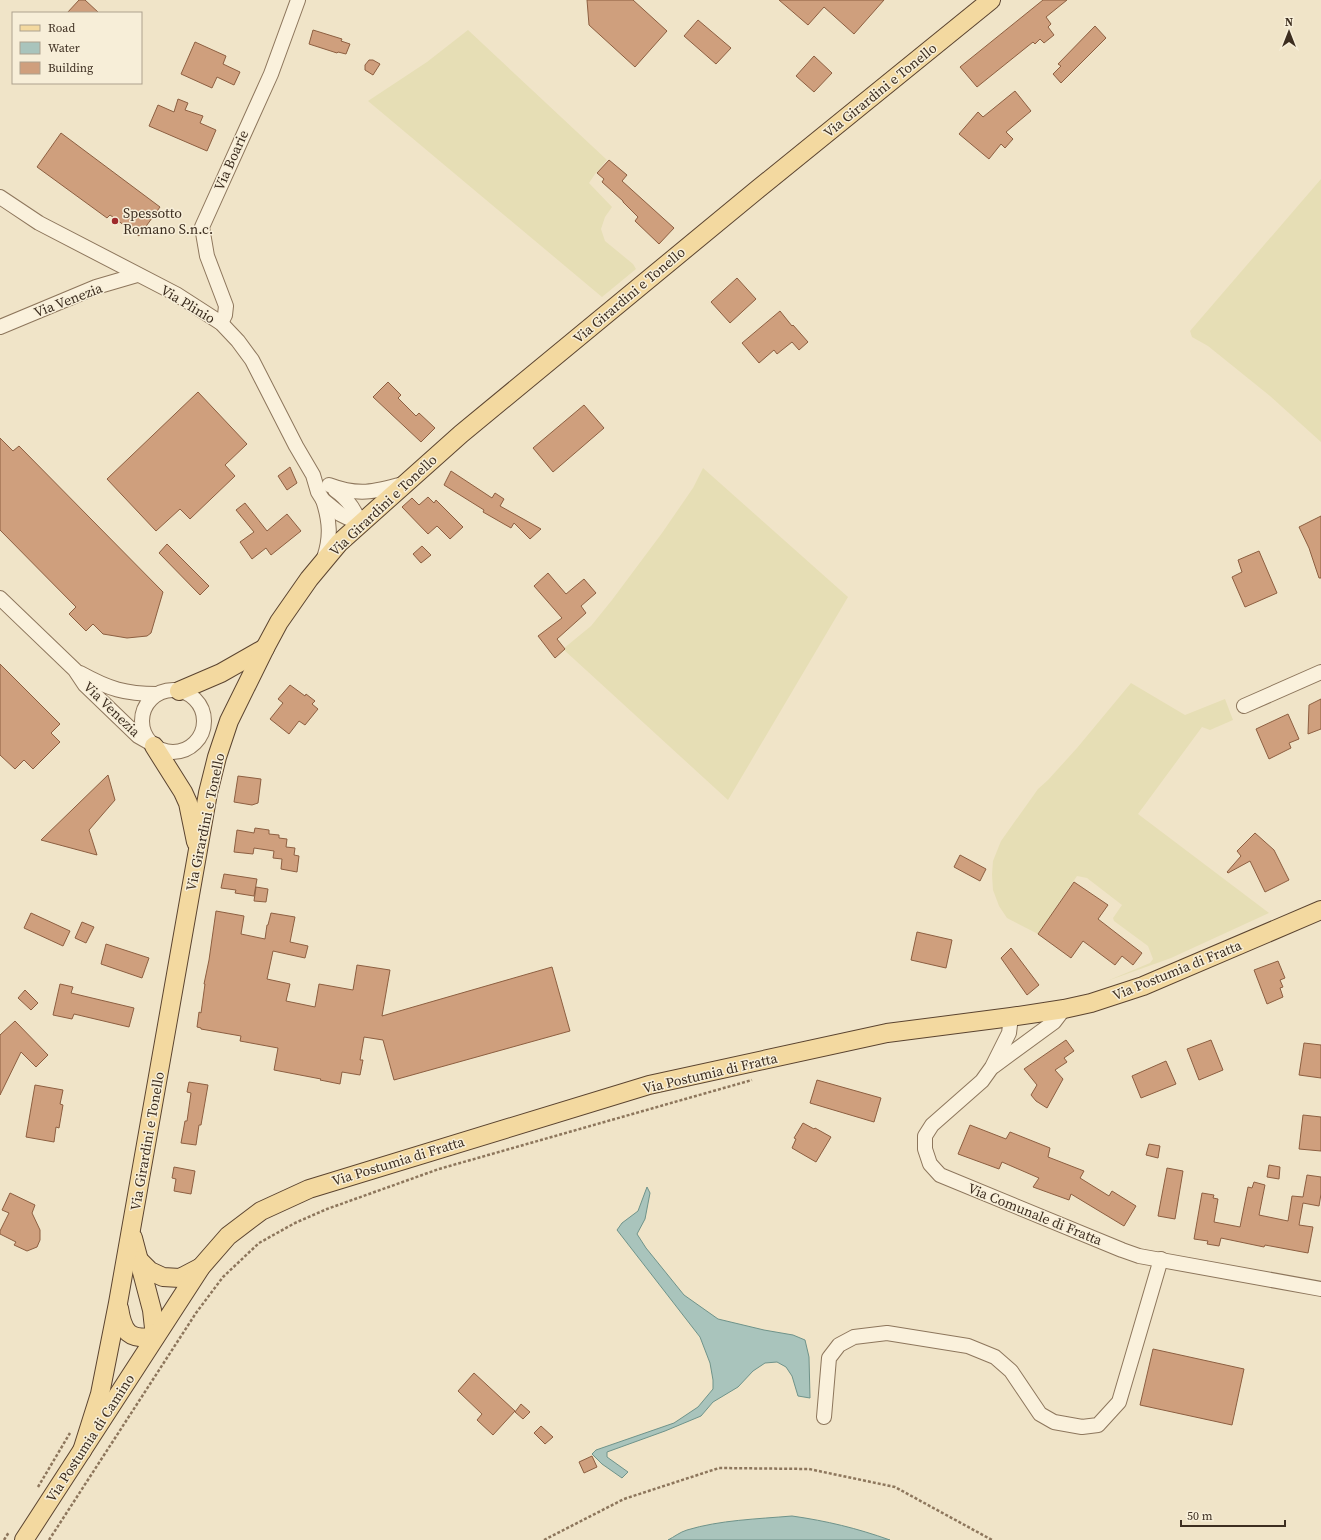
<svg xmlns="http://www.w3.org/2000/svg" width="1321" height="1540" viewBox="0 0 1321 1540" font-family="'Source Serif 4',serif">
<rect width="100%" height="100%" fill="#f0e4c8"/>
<g fill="#e6deb5">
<path d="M468,30L607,160L595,174L589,183L612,207L605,217L601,229L605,241L633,264L636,269L602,297L368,101L427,62Z"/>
<path d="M1321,179V442L1270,396L1208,346L1192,337L1190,331Z"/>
<path d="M703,468L848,597L728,800L563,649L591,626L612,600L662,533L693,488Z"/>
<path d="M1131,683L1185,715L1225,699L1233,720L1210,730L1202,727L1138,814L1269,913L1171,958L1107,981L1150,963L1153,959L1148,946L1114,921L1113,918L1122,905L1087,878L1077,876L1038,934L1007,918L999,906L993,890L992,875L993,861L1001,841L1038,789L1048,780L1077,748Z"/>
</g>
<g fill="#a9c4bc" stroke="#6f938a">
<path d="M647,1187L650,1193L645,1219L637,1234L646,1248L684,1295L718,1319L764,1330L793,1335L805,1340L809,1357L810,1398L798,1396L792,1376L786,1367L777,1362L765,1363L753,1371L738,1387L713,1402L701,1416L665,1431L607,1452V1457L628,1472L622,1478L602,1464L592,1454L596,1450L674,1423L698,1407L713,1389V1380L710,1363L700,1337L617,1230L622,1223L638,1211Z"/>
<path d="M792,1516C827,1521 856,1528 890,1540H668C674,1537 680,1532 687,1530C720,1520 757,1519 792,1516Z"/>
</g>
<g fill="#cf9f7d" stroke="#8d5f41">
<path d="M79,0H85L99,13H67Z"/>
<path d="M587,0H633L667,31L635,67L589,25Z"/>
<path d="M779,0H884L854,34L824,7L808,25Z"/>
<path d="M1043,0H1067L1046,17L1051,24L1048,27L1054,35L1044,43L1040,39L1035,44L1033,42L977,87L960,67Z"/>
<path d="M698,20L731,48L716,64L684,36Z"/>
<path d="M1095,26L1106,38L1061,83L1053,74L1061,66L1058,64Z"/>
<path d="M313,30L342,39L341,41L350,44L346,54L338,52L337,53L309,44Z"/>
<path d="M195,42L226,56L223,64L240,72L234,85L217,77L212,88L181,74Z"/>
<path d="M814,56L832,73L814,92L796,76Z"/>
<path d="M369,60H373L380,64L373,75L365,70V65Z"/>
<path d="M1015,91L1031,111L1006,132L1013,139L1005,148L1001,144L989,159L959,134L978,112L983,117Z"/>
<path d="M178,99L188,103L185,110L203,116L200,123L216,130L207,151L149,126L158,105L174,112Z"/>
<path d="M61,133L160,207L139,236L110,215L107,218L37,167Z"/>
<path d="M609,160L627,175L622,181L674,228L659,244L635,221L638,217L623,202V201L602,182L604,179L597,173Z"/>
<path d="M737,278L756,299L730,323L711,302Z"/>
<path d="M780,311L792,326L793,325L808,342L799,350L792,342L777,354L774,350L759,363L742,343Z"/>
<path d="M388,382L401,395L398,398L416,416L419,413L435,428L421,442L373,397Z"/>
<path d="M198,392L247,444L225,465L235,476L190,519L180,509L156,531L107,479Z"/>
<path d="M584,405L604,428L553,472L533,448Z"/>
<path d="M0,438L13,451L19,446L163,592L151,633L147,636L127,638L103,634L93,624L86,631L69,614L76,607L0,530Z"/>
<path d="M290,467L297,483L287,490L278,476Z"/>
<path d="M451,471L492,498L495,493L504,499L500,506L541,529L530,539L514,523L511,528L483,512L484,510L444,485Z"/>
<path d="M428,497L434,503L436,500L463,527L450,539L437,526L428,534L402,507L412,498L419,505Z"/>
<path d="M245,503L267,531L287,514L301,531L271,555L266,548L252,559L240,542L254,532L236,510Z"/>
<path d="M1321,516V578H1319L1309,548L1299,527Z"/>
<path d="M167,544L209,586L200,595L159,553Z"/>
<path d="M422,546L431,555L421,563L413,554Z"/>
<path d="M1259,551L1277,593L1245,607L1232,577L1242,572L1238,560Z"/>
<path d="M548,573L566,594L584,579L596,593L581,606L586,613L557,639L565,649L555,658L538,636L562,618L534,586Z"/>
<path d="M0,664L60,724L51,733L60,742L33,769L24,760L15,769L0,755Z"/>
<path d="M290,685L305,696L306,694L315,701L312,704L318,709L305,725L299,721L289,734L270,719L283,703L278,699Z"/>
<path d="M1321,699V729L1308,734L1309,705Z"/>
<path d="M1288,714L1299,739L1289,743L1291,748L1269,759L1256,729Z"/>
<path d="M108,775L115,800L89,830L97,855L41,840Z"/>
<path d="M238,776L261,779L258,803L252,805L234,802Z"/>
<path d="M255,828L269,830V834L279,835V838L287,839L286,847L295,848L294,855L299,856L297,872L281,869L282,859L273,858L274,851L254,848L253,854L234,852L237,830L254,833Z"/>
<path d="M1255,833L1274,850L1289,880L1265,892L1250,861L1228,873L1227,872L1241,856L1237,851Z"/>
<path d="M960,855L986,869L980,881L954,867Z"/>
<path d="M224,874L257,879L254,896L235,893L236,890L221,888Z"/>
<path d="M1074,882L1108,905L1098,919L1142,953L1133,965L1122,956L1115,965L1083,941L1071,958L1038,934Z"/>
<path d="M256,887L268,889L266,902L254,901Z"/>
<path d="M216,911L244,916L241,934L265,939L267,925H268L271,913L295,917L290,942L308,946L305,958L273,951L267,979L290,984L286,1001L315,1007L319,984L353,990L357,965L390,970L382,1016L552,967L570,1031L394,1080L383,1040L364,1037L360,1060H363L360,1075L342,1072L340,1084L320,1080L321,1079L274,1070L278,1048L240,1041L241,1036L201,1029V1028L197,1027L199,1012L201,1013L205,984H204L209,960Z"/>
<path d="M31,913L70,931L63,946L24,928Z"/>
<path d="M82,922L94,927L86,943L75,938Z"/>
<path d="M917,932L952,940L946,968L911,960Z"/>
<path d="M106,944L149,958L142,978L101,964Z"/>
<path d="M1011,948L1039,985L1027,995L1001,958Z"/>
<path d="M1278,961L1285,978L1280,980L1283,987L1280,988L1283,997L1267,1004L1254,970Z"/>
<path d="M60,984L73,987L71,993L134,1008L129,1027L74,1014L72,1019L53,1015Z"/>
<path d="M25,990L38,1003L31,1010L18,998Z"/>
<path d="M15,1021L48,1055L36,1067L21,1052L0,1095V1035Z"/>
<path d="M1066,1040L1074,1051L1064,1058L1067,1062L1055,1070L1063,1079L1047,1108L1036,1101L1031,1095L1037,1085L1024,1069Z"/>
<path d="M1211,1040L1223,1070L1199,1080L1187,1049Z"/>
<path d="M1304,1043L1321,1045V1078L1299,1075Z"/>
<path d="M1166,1061L1176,1084L1141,1098L1132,1076Z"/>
<path d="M817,1080L881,1098L874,1122L810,1103Z"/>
<path d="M189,1082L208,1085L201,1125H199L196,1145L181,1143L185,1121H187L191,1093L187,1092Z"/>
<path d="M35,1085L63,1090L60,1104L63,1105L59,1128L56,1127L54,1142L26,1137Z"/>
<path d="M1303,1115L1321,1117V1151L1299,1149Z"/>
<path d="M803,1123L814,1129L815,1128L831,1137L816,1162L792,1148L796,1139L794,1138Z"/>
<path d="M970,1125L1006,1139L1010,1132L1050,1148L1048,1157L1084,1171L1080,1178L1109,1196L1112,1191L1136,1206L1124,1226L1071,1194L1069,1200L1033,1187L1039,1178L1002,1162L999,1169L958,1154Z"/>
<path d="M1149,1144L1160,1146L1158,1158L1146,1155Z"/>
<path d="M1269,1165L1280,1167L1279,1179L1267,1177Z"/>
<path d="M174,1167L195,1171L191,1194L174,1191L176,1179L172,1178Z"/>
<path d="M1167,1168L1183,1171L1175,1219L1158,1216Z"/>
<path d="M1307,1175L1321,1177V1194L1319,1206L1303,1203L1299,1225L1313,1227L1308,1253L1265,1245L1264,1247L1221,1238L1219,1246L1207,1244L1208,1241L1194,1239L1202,1193L1214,1195L1213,1198L1218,1199L1214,1222L1240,1227L1248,1187L1252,1188L1254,1182L1265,1185L1259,1215L1288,1221L1292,1196L1303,1197Z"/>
<path d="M10,1193L35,1205L32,1213L40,1230V1240L37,1247L27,1251L14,1245L16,1242L0,1234V1231L9,1213L2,1210Z"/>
<path d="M1153,1349L1244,1369L1232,1425L1140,1405Z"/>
<path d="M474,1373L515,1411L493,1435L477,1420L482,1414L458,1391Z"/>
<path d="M521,1404L530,1412L523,1419L515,1412Z"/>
<path d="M541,1426L553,1437L545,1444L534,1433Z"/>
<path d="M592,1456L597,1467L584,1473L579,1462Z"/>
</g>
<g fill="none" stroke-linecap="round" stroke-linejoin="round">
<defs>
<g id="minor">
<path d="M0,197L39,223L176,294L221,323L238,341L252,360L296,446L313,475L318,492L323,500L340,514L360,524"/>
<path d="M221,323L225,315L226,306L207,256L202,227L271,74L298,0"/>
<path d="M0,327L96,287L137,275"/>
<path d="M329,485C358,496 374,492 403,484"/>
<path d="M335,490C348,499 355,509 360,524"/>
<path d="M323,500C330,521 331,538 324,558"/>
<path d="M0,598L75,670L85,685L138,736L152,744"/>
<path d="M80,673C109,689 125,694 157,694"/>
<circle cx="173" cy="721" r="31"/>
<path d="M1244,706L1321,672"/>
<path d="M1011,1017L1009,1033L992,1067L982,1081L932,1125L925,1136V1149L930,1164L940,1175L1122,1250L1139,1256L1321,1289"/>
<path d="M994,1066L1054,1022L1064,1009"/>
<path d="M824,1417L829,1358L839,1345L854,1337L887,1333L968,1346L995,1357L1011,1371L1040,1414L1054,1422L1082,1427L1098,1425L1119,1402L1161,1259"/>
</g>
<g id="major">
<path d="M179,691L221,673L265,648"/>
<path d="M154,746L183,792L188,803L196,842"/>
<path d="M133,1238L152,1310L155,1337"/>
<path d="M139,1260L150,1271L163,1277L180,1278L201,1267"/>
<path d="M119,1308C123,1333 129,1340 155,1337"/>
<path d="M82,1451L100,1394L118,1303L208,793L217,757L229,721L265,648L279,622L309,579L339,543L461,434L758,189L991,0"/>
<path d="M24,1540L201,1267L228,1236L261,1211L309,1189L649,1085L887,1033L1011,1017L1064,1009L1091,1003L1143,986L1321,910"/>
</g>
</defs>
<use href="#minor" stroke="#8d765c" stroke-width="16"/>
<use href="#major" stroke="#5b4430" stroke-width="20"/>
<g stroke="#8d765c" stroke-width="2.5" stroke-dasharray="3 2" stroke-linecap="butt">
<path d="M38,1487L70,1433"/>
<path d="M4,1540L9,1532"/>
<path d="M49,1540L196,1313L223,1277L259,1243L295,1223L327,1209L439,1169L752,1080"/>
<path d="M544,1540L624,1499L719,1468L809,1469L895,1487L992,1540"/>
</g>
<use href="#minor" stroke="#faf1dc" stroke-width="14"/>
<use href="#major" stroke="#f3d9a0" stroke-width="18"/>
</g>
<circle fill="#9e2a2b" stroke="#f7eed8" stroke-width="1.5" cx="115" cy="221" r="4"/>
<g text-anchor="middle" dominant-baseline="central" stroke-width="3" stroke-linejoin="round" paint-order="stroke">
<g font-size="14" fill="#3d2e20" stroke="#f7eed8">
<text transform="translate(880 90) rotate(-39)">Via Girardini e Tonello</text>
<text transform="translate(231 160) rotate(-66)">Via Boarie</text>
<text transform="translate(629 295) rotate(-40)">Via Girardini e Tonello</text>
<text transform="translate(68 300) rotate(-21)">Via Venezia</text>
<text transform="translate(188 304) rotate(31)">Via Plinio</text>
<text transform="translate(383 505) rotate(-43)">Via Girardini e Tonello</text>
<text transform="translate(112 709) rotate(44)">Via Venezia</text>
<text transform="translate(205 822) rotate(-78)">Via Girardini e Tonello</text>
<text transform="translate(1177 970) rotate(-22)">Via Postumia di Fratta</text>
<text transform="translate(710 1073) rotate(-13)">Via Postumia di Fratta</text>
<text transform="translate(147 1141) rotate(-80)">Via Girardini e Tonello</text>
<text transform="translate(398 1161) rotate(-17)">Via Postumia di Fratta</text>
<text transform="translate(1035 1214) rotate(22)">Via Comunale di Fratta</text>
<text transform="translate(90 1438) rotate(-57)">Via Postumia di Camino</text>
</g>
<g font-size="14" fill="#3d2e20" stroke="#f7eed8" text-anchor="start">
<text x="123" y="213">Spessotto<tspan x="123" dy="16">Romano S.n.c.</tspan></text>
</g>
</g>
<rect x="12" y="12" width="130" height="72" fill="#f7eed8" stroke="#ada18e"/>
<rect x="20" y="25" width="20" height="6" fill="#f3d9a0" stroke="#ada18e"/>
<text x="48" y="32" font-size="12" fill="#3d2e20">Road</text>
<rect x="20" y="42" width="20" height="12" fill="#a9c4bc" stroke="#ada18e"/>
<text x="48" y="52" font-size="12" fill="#3d2e20">Water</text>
<rect x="20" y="62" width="20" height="12" fill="#cf9f7d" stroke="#ada18e"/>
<text x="48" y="72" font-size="12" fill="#3d2e20">Building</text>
<g transform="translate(1289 32)" stroke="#f7eed8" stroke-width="3" paint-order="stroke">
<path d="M0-3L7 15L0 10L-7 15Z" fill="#3d2e20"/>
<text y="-6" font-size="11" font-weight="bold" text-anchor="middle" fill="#3d2e20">N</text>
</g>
<path d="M1181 1520v6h104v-6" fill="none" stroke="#3d2e20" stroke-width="2"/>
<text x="1187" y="1520" font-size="12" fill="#3d2e20" stroke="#f7eed8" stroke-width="3" paint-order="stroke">50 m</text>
</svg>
